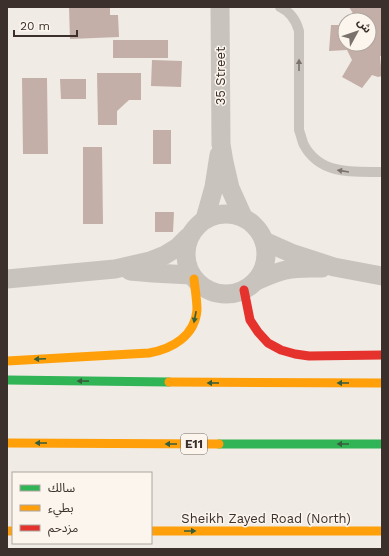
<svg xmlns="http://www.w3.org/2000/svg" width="389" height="556" viewBox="0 0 389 556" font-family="'Work Sans','Noto Sans Arabic',sans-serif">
<rect width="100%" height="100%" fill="#f0ebe5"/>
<g fill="#c3afa7">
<path d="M69,7H110V15H118L119,37L70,39Z"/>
<path d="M349,7H382V56H380L381,66L382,68V76L378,77L372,75L362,88L342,77L352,60L347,50L329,51L331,25H345V44H369V20H351L354,15Z"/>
<rect x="113" y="40" width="55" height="18"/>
<path d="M152,60L182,61L181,87L151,86Z"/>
<path d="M97,73H141V100H129L117,111V125H98Z"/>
<path d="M22,78H47L48,154H23Z"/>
<path d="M60,79H86V99H61Z"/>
<rect x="153" y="130" width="18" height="34"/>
<path d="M83,147H102L103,224H83Z"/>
<path d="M155,212H174L173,232H155Z"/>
</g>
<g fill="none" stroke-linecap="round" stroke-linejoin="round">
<path stroke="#c9c3be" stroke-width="10" d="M280,7C291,12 296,20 299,31V130C301,135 302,141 304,145C320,175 353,172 382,172"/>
<g stroke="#c9c3be" stroke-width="19">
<path d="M220,7L221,144L224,162L230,188L243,217"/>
<circle cx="226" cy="254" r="40"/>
<path d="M205,219L214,187L219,155"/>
<path d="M264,241L291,253L334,267L382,276"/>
<path d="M130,271L153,273L191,275"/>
<path d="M7,279L115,269L150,261L165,255L178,247L188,237"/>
<path d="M256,281C266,277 276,272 286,270C298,267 310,268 322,268"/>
</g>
<g stroke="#30b455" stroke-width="9">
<path d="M7,380L169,382"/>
<path d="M219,444H382"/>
</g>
<g stroke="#ff9f0a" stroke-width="9">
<path d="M7,361L149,353C172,349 195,336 197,310C197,300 195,289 194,279"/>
<path d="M169,382L382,383"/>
<path d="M7,443L219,444"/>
<path d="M7,531H13"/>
<path d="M151,531H382"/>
</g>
<path stroke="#e5322d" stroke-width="9" d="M244,290L250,320L258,332L268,343L281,350L295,354L309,356L382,355"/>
</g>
<defs><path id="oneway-solid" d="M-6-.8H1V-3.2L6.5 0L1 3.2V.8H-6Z"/></defs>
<g fill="#7b726d">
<use href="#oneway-solid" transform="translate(299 65) rotate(-90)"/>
<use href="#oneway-solid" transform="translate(343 171) rotate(-171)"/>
</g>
<g fill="#375e3a">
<use href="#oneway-solid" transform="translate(195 317) rotate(101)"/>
<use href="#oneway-solid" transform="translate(40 359) rotate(177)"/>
<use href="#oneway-solid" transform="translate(83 381) rotate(-179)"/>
<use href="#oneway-solid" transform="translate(213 383) rotate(-180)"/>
<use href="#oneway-solid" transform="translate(343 383) rotate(-180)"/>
<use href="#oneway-solid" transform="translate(41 443) rotate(-180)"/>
<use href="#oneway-solid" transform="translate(171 444) rotate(-180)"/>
<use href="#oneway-solid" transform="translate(343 444) rotate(-180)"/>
<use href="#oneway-solid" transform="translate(190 531)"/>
</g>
<g text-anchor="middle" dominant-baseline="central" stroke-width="3" stroke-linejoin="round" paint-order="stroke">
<rect fill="#fbf5ee" stroke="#756b66" stroke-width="1" x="181" y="434" width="26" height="20" rx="3"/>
<g font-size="12" font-weight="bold" fill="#3b302b">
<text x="194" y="444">E11</text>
</g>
<g font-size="13" fill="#3b302b" stroke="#fbf5ee">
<text transform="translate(220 76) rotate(-90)">35 Street</text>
<text x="266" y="518">Sheikh Zayed Road (North)</text>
</g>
</g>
<rect width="389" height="556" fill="none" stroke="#3b302b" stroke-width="16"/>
<rect x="12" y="472" width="140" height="72" fill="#fbf5ee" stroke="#aea6a0"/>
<rect x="20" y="485" width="20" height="6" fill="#30b455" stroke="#aea6a0"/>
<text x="48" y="492" font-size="12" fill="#3b302b">سالك</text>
<rect x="20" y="505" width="20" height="6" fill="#ff9f0a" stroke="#aea6a0"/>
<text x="48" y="512" font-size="12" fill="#3b302b">بطيء</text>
<rect x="20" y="525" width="20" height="6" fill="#e5322d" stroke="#aea6a0"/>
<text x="48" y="532" font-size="12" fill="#3b302b">مزدحم</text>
<g transform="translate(357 32) rotate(50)"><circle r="19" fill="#fbf5ee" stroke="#aea6a0"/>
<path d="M0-3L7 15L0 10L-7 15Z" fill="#7a716c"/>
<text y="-6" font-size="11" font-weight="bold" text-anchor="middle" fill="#3b302b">ش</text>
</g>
<path d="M14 30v6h63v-6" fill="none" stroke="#3b302b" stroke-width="2"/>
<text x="20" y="30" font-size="12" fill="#3b302b" stroke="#fbf5ee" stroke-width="3" paint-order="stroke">20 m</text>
</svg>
